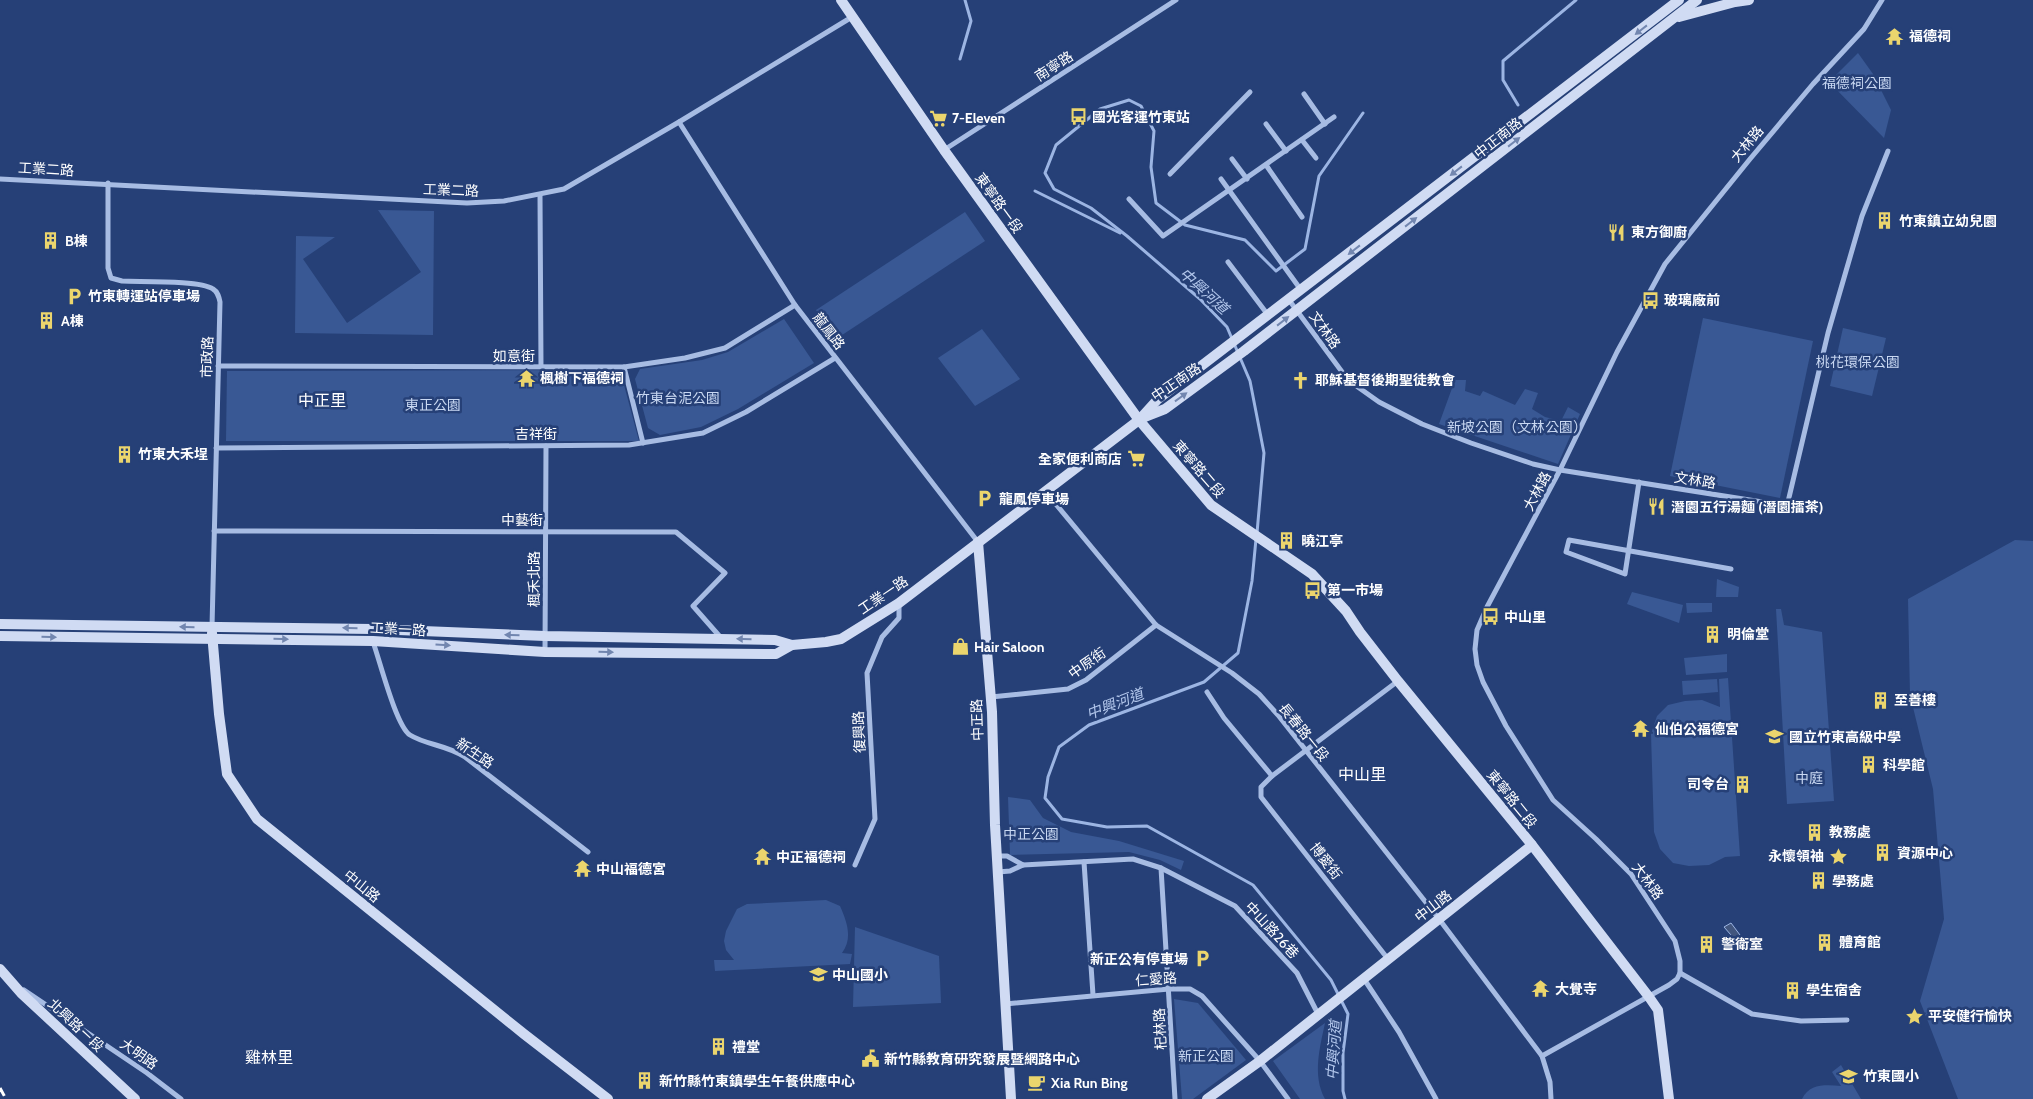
<svg xmlns="http://www.w3.org/2000/svg" width="2033" height="1099" viewBox="0 0 2033 1099" font-family="Cabin,'Noto Sans TC',sans-serif">
<rect width="100%" height="100%" fill="#264077"/>
<g fill="#395894">
<path d="M1858,53L1873,74L1891,110L1884,138L1829,82Z"/>
<path d="M378,210L434,211L433,335L295,333L296,236L335,237L303,259L347,323L421,272Z"/>
<path d="M965,212L985,241L836,339L816,310Z"/>
<path d="M1703,318L1813,341L1780,498L1670,476Z"/>
<path d="M784,319L814,363L738,409L701,427L660,435L648,428L635,379L640,369L702,360L728,352Z"/>
<path d="M1843,328L1886,338L1872,396L1830,386Z"/>
<path d="M982,329L1020,379L975,406L938,358Z"/>
<path d="M620,370L639,441H226L227,371Z"/>
<path d="M1455,380H1466L1465,391L1480,396L1483,391L1515,405L1525,389L1538,393L1532,409L1545,417L1561,421L1568,407L1580,414L1558,464L1439,424Z"/>
<path d="M2015,540L2033,541V1099H1958L1920,1001L1944,919L1933,789L1910,695L1908,599Z"/>
<path d="M1717,579L1739,587L1738,597H1716Z"/>
<path d="M1632,592L1683,605L1679,623L1627,604Z"/>
<path d="M1686,603H1712V612L1687,613Z"/>
<path d="M1776,609H1781L1784,625L1822,632L1834,801L1787,804Z"/>
<path d="M1727,654V672L1686,675L1684,658Z"/>
<path d="M1728,678L1740,856L1725,857L1709,865L1689,866L1673,863L1660,849L1654,832L1651,734L1657,716L1668,705L1685,701L1702,700L1720,707L1719,679Z"/>
<path d="M1717,679L1718,692L1683,695L1682,681Z"/>
<path d="M1008,797L1030,800L1043,818L1071,832L1119,841L1184,861L1181,870L1160,860L1129,852L1010,855Z"/>
<path d="M826,900L840,906C847,922 853,938 842,953L852,954L850,964L715,971L714,960H734L726,950L724,941L726,931L737,909L747,904Z"/>
<path d="M855,927L939,956L941,1003L853,1007Z"/>
<path d="M1174,999L1198,1003L1246,1060L1193,1099H1182Z"/>
<path d="M1325,1023C1320,1047 1312,1075 1325,1099H1300L1273,1061Z"/>
<path d="M1841,1065L1861,1099H1802C1810,1083 1826,1085 1841,1086L1832,1072Z"/>
</g>
<path fill="#42567e" stroke="#9cb5e3" d="M1731,923L1749,947L1740,950L1738,943L1724,927Z"/>
<g fill="none" stroke-linecap="round" stroke-linejoin="round">
<g stroke="#9cb5e3" stroke-width="3">
<path d="M960,59L971,21L965,0"/>
<path d="M1518,105L1503,80V61L1576,0"/>
<path d="M1035,191L1120,233"/>
<path d="M1257,533L1264,453L1250,381L1227,327L1200,299L1127,236L1091,208L1054,189L1045,173L1056,145L1100,109L1129,100L1141,106L1154,131L1151,167L1156,203L1185,225L1245,240L1276,271L1305,249L1319,176L1363,113"/>
<path d="M1256,539L1252,581L1238,653L1204,682L1089,725L1059,747L1048,777L1045,798L1062,819L1107,827L1147,826L1253,885L1331,980L1348,1014L1343,1053V1091L1345,1099"/>
</g>
<g stroke="#a7bce3" stroke-width="5">
<path d="M1304,94L1325,124"/>
<path d="M679,122L795,305L978,542"/>
<path d="M1266,124L1286,151"/>
<path d="M1302,140L1316,158"/>
<path d="M944,150L1176,0"/>
<path d="M1232,159L1247,179"/>
<path d="M1266,165L1302,217"/>
<path d="M1170,174L1250,92"/>
<path d="M0,179L467,203L504,201L564,189L679,122L852,17"/>
<path d="M1221,179L1301,290"/>
<path d="M108,183V268L111,278L122,281C141,282 200,280 213,289C218,292 219,297 220,302L212,627"/>
<path d="M540,195L541,367"/>
<path d="M1129,199L1163,236L1334,117"/>
<path d="M1228,262L1268,315"/>
<path d="M1289,300L1348,380L1379,402L1422,424L1471,443L1533,464L1560,470L1787,506L1828,333L1862,216L1888,151"/>
<path d="M218,366L624,367L685,358L725,348L795,305"/>
<path d="M624,367L643,443"/>
<path d="M216,448L629,445L703,433L746,412L835,358"/>
<path d="M1639,482L1625,574L1566,552L1569,540L1731,569"/>
<path d="M1045,491L1156,625L1232,673L1259,694L1278,715L1439,919L1542,1056L1550,1082L1551,1099"/>
<path d="M214,531L676,532L725,573L693,606L722,639"/>
<path d="M373,642C380,661 396,726 410,735C426,745 447,745 465,757L588,852"/>
<path d="M545,652L546,446"/>
<path d="M1207,692L1224,718L1272,776"/>
<path d="M991,697L1068,689L1086,680L1156,625"/>
<path d="M997,856H1007L1023,865"/>
<path d="M1084,862L1093,995"/>
<path d="M855,865L875,819L867,673L882,637L899,618V603"/>
<path d="M1161,868L1175,1099"/>
<path d="M998,872L1010,871L1023,865L1133,859L1161,868L1235,906L1297,973L1318,1014"/>
<path d="M1388,959L1261,797V787L1272,776L1398,681"/>
<path d="M1680,973L1752,1014L1801,1021L1847,1020"/>
<path d="M1364,979L1399,1032L1436,1099"/>
<path d="M24,990L147,1073L181,1099"/>
<path d="M1005,1004L1169,989H1190L1202,996L1260,1061L1288,1099"/>
<path d="M1542,1056L1669,985L1677,979L1680,973V961L1675,941L1631,874L1596,839L1553,800L1506,726L1483,682L1477,665L1475,649L1477,630L1487,607L1560,470L1617,352L1665,264L1750,159L1813,84L1864,29L1882,0"/>
</g>
<g stroke="#d0dbf3" stroke-width="10">
<path d="M841,0L944,150L1139,420L1211,505L1312,574L1346,611L1360,632L1398,681L1532,845L1649,997L1658,1010L1669,1099"/>
<path d="M1679,17L1735,2L1749,0"/>
<path d="M1142,418L1165,409L1244,351L1697,0"/>
<path d="M978,542L992,712L995,825L1011,1099"/>
<path d="M0,624L373,629L545,636L775,640L792,645L826,642L841,639L899,603L1139,420L1158,399L1679,0"/>
<path d="M212,633L219,714L227,774L257,819L524,1034L608,1099"/>
<path d="M0,636L373,641L545,652L776,654L792,645"/>
<path d="M0,969L21,993L135,1099"/>
<path d="M1207,1099L1260,1061L1532,845"/>
</g>
<path stroke="#fff" stroke-width="3" stroke-dasharray="9 4" stroke-linecap="butt" d="M0,1088L6,1099"/>
</g>
<defs><path id="oneway-solid" d="M-6-.8H1V-3.2L6.5 0L1 3.2V.8H-6Z" transform="scale(1.25)"/></defs>
<g fill="#7286af">
<use href="#oneway-solid" transform="translate(1641 30) rotate(142)"/>
<use href="#oneway-solid" transform="translate(1514 142) rotate(-38)"/>
<use href="#oneway-solid" transform="translate(1456 171) rotate(142)"/>
<use href="#oneway-solid" transform="translate(1411 222) rotate(-38)"/>
<use href="#oneway-solid" transform="translate(1354 250) rotate(142)"/>
<use href="#oneway-solid" transform="translate(1283 321) rotate(-38)"/>
<use href="#oneway-solid" transform="translate(1181 397) rotate(-36)"/>
<use href="#oneway-solid" transform="translate(187 627) rotate(-179)"/>
<use href="#oneway-solid" transform="translate(350 628) rotate(-179)"/>
<use href="#oneway-solid" transform="translate(512 635) rotate(-178)"/>
<use href="#oneway-solid" transform="translate(49 637) rotate(1)"/>
<use href="#oneway-solid" transform="translate(281 639) rotate(1)"/>
<use href="#oneway-solid" transform="translate(744 639) rotate(-179)"/>
<use href="#oneway-solid" transform="translate(443 645) rotate(4)"/>
<use href="#oneway-solid" transform="translate(606 652) rotate(1)"/>
</g>
<defs>
<symbol id="temple-bare" viewBox="-9 -9 18 18"><path d="M0-6L5-2H3V0L6.5 2.5H4V6H1.5V3h-3V6H-4V2.5H-6.5L-3 0V-2H-5Z" fill="#ebd56d" stroke="#264077" stroke-width="2.5" paint-order="stroke"/></symbol>
<symbol id="bus-bare" viewBox="-9 -9 18 18"><path d="M-5-6H5V4H4V6H2V4H-2V6H-4V4H-5ZM-3.5-4V0h7V-4ZM-3.5 1.2v1.5H-2V1.2ZM2 1.2v1.5H3.5V1.2Z" fill="#ebd56d" stroke="#264077" stroke-width="2.5" paint-order="stroke"/></symbol>
<symbol id="supermarket-bare" viewBox="-9 -9 18 18"><path d="M-6-5.5h2.5l.6 2H6L4.5 2H-2.5L-4.4-4H-6ZM-1.5 3.2a1.3 1.3 0 1 0 .1 0ZM3 3.2a1.3 1.3 0 1 0 .1 0Z" fill="#ebd56d" stroke="#264077" stroke-width="2.5" paint-order="stroke"/></symbol>
<symbol id="building-bare" viewBox="-9 -9 18 18"><path d="M-4-6H4V6H1V3H-1V6H-4ZM-2.5-4.3h1.7v1.8h-1.7ZM.8-4.3h1.7v1.8H.8ZM-2.5-1h1.7V.8h-1.7ZM.8-1h1.7V.8H.8Z" fill="#ebd56d" stroke="#264077" stroke-width="2.5" paint-order="stroke"/></symbol>
<symbol id="restaurant-bare" viewBox="-9 -9 18 18"><path d="M-5-6h1v4h1v-4h1v4h1v-4h1v5L-1.5 .5V6h-2V.5L-5-1ZM5-6V6H3V1.5H1.5Q1.5-4 5-6Z" fill="#ebd56d" stroke="#264077" stroke-width="2.5" paint-order="stroke"/></symbol>
<symbol id="parking-bare" viewBox="-9 -9 18 18"><path d="M-3.5-5.5H1a3.5 3.5 0 0 1 0 7H-1V5.5H-3.5ZM-1-3.4V-.6H.8a1.4 1.4 0 0 0 0-2.8Z" fill="#ebd56d" stroke="#264077" stroke-width="2.5" paint-order="stroke"/></symbol>
<symbol id="church-bare" viewBox="-9 -9 18 18"><path d="M-1.2-6h2.4v3.5h3.3v2.4h-3.3V6h-2.4V-.1h-3.3v-2.4h3.3Z" fill="#ebd56d" stroke="#264077" stroke-width="2.5" paint-order="stroke"/></symbol>
<symbol id="shop-bare" viewBox="-9 -9 18 18"><path d="M-5-2.5h2.3a2.7 3.5 0 0 1 5.4 0H5L5.5 6h-11ZM-1.5-2.5h3a1.5 2.3 0 0 0-3 0Z" fill="#ebd56d" stroke="#264077" stroke-width="2.5" paint-order="stroke"/></symbol>
<symbol id="school-bare" viewBox="-9 -9 18 18"><path d="M0-5L7-2L0 1L-7-2ZM-4 1L0 2.5L4 1V4Q0 6-4 4Z" fill="#ebd56d" stroke="#264077" stroke-width="2.5" paint-order="stroke"/></symbol>
<symbol id="sight-bare" viewBox="-9 -9 18 18"><path d="M0-6L1.8-2.2L6-1.7L2.9 1.2L3.7 5.4L0 3.3L-3.7 5.4L-2.9 1.2L-6-1.7L-1.8-2.2Z" fill="#ebd56d" stroke="#264077" stroke-width="2.5" paint-order="stroke"/></symbol>
<symbol id="civic-bare" viewBox="-9 -9 18 18"><path d="M-.6-6.5H3V-4.5H.6V-3L4-1V1h2V6H-6V1h2V-1L-.6-3ZM-1.2 2.5V6h2.4V2.5Z" fill="#ebd56d" stroke="#264077" stroke-width="2.5" paint-order="stroke"/></symbol>
<symbol id="cafe-bare" viewBox="-9 -9 18 18"><path d="M-5.5-4.5H6V0H3Q3 3.5 0 3.5H-2.5Q-5.5 3.5-5.5 0ZM3-3.2v2h1.7v-2ZM-6 4.5H4V6H-6Z" fill="#ebd56d" stroke="#264077" stroke-width="2.5" paint-order="stroke"/></symbol>
</defs>
<g fill-rule="evenodd">
<use href="#temple-bare" x="1882" y="24" width="25" height="25"/>
<use href="#bus-bare" x="1066" y="104" width="25" height="25"/>
<use href="#supermarket-bare" x="926" y="106" width="25" height="25"/>
<use href="#building-bare" x="1872" y="208" width="25" height="25"/>
<use href="#restaurant-bare" x="1604" y="220" width="25" height="25"/>
<use href="#building-bare" x="38" y="228" width="25" height="25"/>
<use href="#parking-bare" x="62" y="284" width="25" height="25"/>
<use href="#bus-bare" x="1638" y="288" width="25" height="25"/>
<use href="#building-bare" x="34" y="308" width="25" height="25"/>
<use href="#temple-bare" x="514" y="366" width="25" height="25"/>
<use href="#church-bare" x="1288" y="368" width="25" height="25"/>
<use href="#building-bare" x="112" y="442" width="25" height="25"/>
<use href="#supermarket-bare" x="1124" y="446" width="25" height="25"/>
<use href="#parking-bare" x="972" y="486" width="25" height="25"/>
<use href="#restaurant-bare" x="1644" y="494" width="25" height="25"/>
<use href="#building-bare" x="1274" y="528" width="25" height="25"/>
<use href="#bus-bare" x="1300" y="578" width="25" height="25"/>
<use href="#bus-bare" x="1478" y="604" width="25" height="25"/>
<use href="#building-bare" x="1700" y="622" width="25" height="25"/>
<use href="#shop-bare" x="948" y="634" width="25" height="25"/>
<use href="#building-bare" x="1868" y="688" width="25" height="25"/>
<use href="#temple-bare" x="1628" y="716" width="25" height="25"/>
<use href="#school-bare" x="1762" y="724" width="25" height="25"/>
<use href="#building-bare" x="1856" y="752" width="25" height="25"/>
<use href="#building-bare" x="1730" y="772" width="25" height="25"/>
<use href="#building-bare" x="1802" y="820" width="25" height="25"/>
<use href="#building-bare" x="1870" y="840" width="25" height="25"/>
<use href="#sight-bare" x="1826" y="844" width="25" height="25"/>
<use href="#temple-bare" x="750" y="844" width="25" height="25"/>
<use href="#temple-bare" x="570" y="856" width="25" height="25"/>
<use href="#building-bare" x="1806" y="868" width="25" height="25"/>
<use href="#building-bare" x="1812" y="930" width="25" height="25"/>
<use href="#building-bare" x="1694" y="932" width="25" height="25"/>
<use href="#parking-bare" x="1190" y="946" width="25" height="25"/>
<use href="#school-bare" x="806" y="962" width="25" height="25"/>
<use href="#temple-bare" x="1528" y="976" width="25" height="25"/>
<use href="#building-bare" x="1780" y="978" width="25" height="25"/>
<use href="#sight-bare" x="1902" y="1004" width="25" height="25"/>
<use href="#building-bare" x="706" y="1034" width="25" height="25"/>
<use href="#civic-bare" x="858" y="1046" width="25" height="25"/>
<use href="#school-bare" x="1836" y="1064" width="25" height="25"/>
<use href="#building-bare" x="632" y="1068" width="25" height="25"/>
<use href="#cafe-bare" x="1024" y="1070" width="25" height="25"/>
</g>
<g text-anchor="middle" dominant-baseline="central" stroke-width="5" stroke-linejoin="round" paint-order="stroke">
<g font-size="14" font-weight="bold" fill="#fff" stroke="#264077" text-anchor="start">
<text x="1909" y="36">福德祠</text>
<text x="1092" y="117">國光客運竹東站</text>
<text x="952" y="118">7-Eleven</text>
<text x="1899" y="221">竹東鎮立幼兒園</text>
<text x="1631" y="232">東方御廚</text>
<text x="65" y="241">B棟</text>
<text x="88" y="296">竹東轉運站停車場</text>
<text x="1664" y="300">玻璃廠前</text>
<text x="61" y="321">A棟</text>
<text x="540" y="378">楓樹下福德祠</text>
<text x="1315" y="380">耶穌基督後期聖徒教會</text>
<text x="138" y="454">竹東大禾埕</text>
<text x="1122" y="459" text-anchor="end">全家便利商店</text>
<text x="999" y="499">龍鳳停車場</text>
<text x="1671" y="507">潛園五行湯麵 (潛園擂茶)</text>
<text x="1301" y="541">曉江亭</text>
<text x="1327" y="590">第一市場</text>
<text x="1504" y="617">中山里</text>
<text x="1727" y="634">明倫堂</text>
<text x="974" y="647">Hair Saloon</text>
<text x="1894" y="700">至善樓</text>
<text x="1655" y="729">仙伯公福德宮</text>
<text x="1789" y="737">國立竹東高級中學</text>
<text x="1883" y="765">科學館</text>
<text x="1729" y="784" text-anchor="end">司令台</text>
<text x="1829" y="832">教務處</text>
<text x="1897" y="853">資源中心</text>
<text x="1824" y="856" text-anchor="end">永懷領袖</text>
<text x="776" y="857">中正福德祠</text>
<text x="596" y="869">中山福德宮</text>
<text x="1832" y="881">學務處</text>
<text x="1839" y="942">體育館</text>
<text x="1721" y="944">警衛室</text>
<text x="1188" y="959" text-anchor="end">新正公有停車場</text>
<text x="832" y="975">中山國小</text>
<text x="1555" y="989">大覺寺</text>
<text x="1806" y="990">學生宿舍</text>
<text x="1928" y="1016">平安健行愉快</text>
<text x="732" y="1047">禮堂</text>
<text x="884" y="1059">新竹縣教育研究發展暨網路中心</text>
<text x="1863" y="1076">竹東國小</text>
<text x="659" y="1081">新竹縣竹東鎮學生午餐供應中心</text>
<text x="1051" y="1083">Xia Run Bing</text>
</g>
<g font-size="14" fill="#fff" stroke="#264077">
<text transform="translate(1054 66) rotate(-33)">南寧路</text>
<text transform="translate(1498 138) rotate(-38)">中正南路</text>
<text transform="translate(1747 144) rotate(-50)">大林路</text>
<text transform="translate(46 169) rotate(3)">工業二路</text>
<text transform="translate(451 190) rotate(2)">工業二路</text>
<text transform="translate(999 203) rotate(54)">東寧路一段</text>
<text transform="translate(1325 330) rotate(55)">文林路</text>
<text transform="translate(829 331) rotate(53)">龍鳳路</text>
<text x="514" y="356">如意街</text>
<text transform="translate(207 357) rotate(-88)">市政路</text>
<text transform="translate(1176 382) rotate(-34)">中正南路</text>
<text x="536" y="434">吉祥街</text>
<text transform="translate(1199 469) rotate(49)">東寧路二段</text>
<text transform="translate(1695 480) rotate(9)">文林路</text>
<text transform="translate(1537 491) rotate(-62)">大林路</text>
<text x="522" y="520">中藝街</text>
<text transform="translate(534 579) rotate(-90)">楓禾北路</text>
<text transform="translate(883 595) rotate(-34)">工業一路</text>
<text transform="translate(398 629) rotate(3)">工業一路</text>
<text transform="translate(1087 663) rotate(-35)">中原街</text>
<text transform="translate(977 720) rotate(-92)">中正路</text>
<text transform="translate(859 732) rotate(-93)">復興路</text>
<text transform="translate(1304 732) rotate(51)">長春路一段</text>
<text transform="translate(475 753) rotate(34)">新生路</text>
<text transform="translate(1512 799) rotate(51)">東寧路二段</text>
<text transform="translate(1326 861) rotate(52)">博愛街</text>
<text transform="translate(1648 881) rotate(54)">大林路</text>
<text transform="translate(362 886) rotate(39)">中山路</text>
<text transform="translate(1433 906) rotate(-38)">中山路</text>
<text transform="translate(1272 930) rotate(47)">中山路26巷</text>
<text transform="translate(1156 979) rotate(-4)">仁愛路</text>
<text transform="translate(76 1025) rotate(43)">北興路ㄧ段</text>
<text transform="translate(1160 1029) rotate(-93)">杞林路</text>
<text transform="translate(139 1054) rotate(35)">大明路</text>
</g>
<g font-size="14" fill="#c9d8f2" stroke="#264077">
<text x="1857" y="83">福德祠公園</text>
<text x="1858" y="362">桃花環保公園</text>
<text x="678" y="398">竹東台泥公園</text>
<text x="433" y="405">東正公園</text>
<text x="1517" y="427">新坡公園（文林公園）</text>
<text x="1809" y="778">中庭</text>
<text x="1031" y="834">中正公園</text>
<text x="1206" y="1056">新正公園</text>
</g>
<g font-size="15" font-style="italic" fill="#b2c6eb" stroke="#264077">
<text transform="translate(1204 291) rotate(42)">中興河道</text>
<text transform="translate(1115 704) rotate(-21)">中興河道</text>
<text transform="translate(1334 1050) rotate(-86)">中興河道</text>
</g>
<g font-size="16" fill="#fff" stroke="#264077">
<text x="322" y="400">中正里</text>
<text x="1362" y="774">中山里</text>
<text x="269" y="1057">雞林里</text>
</g>
</g>
</svg>
